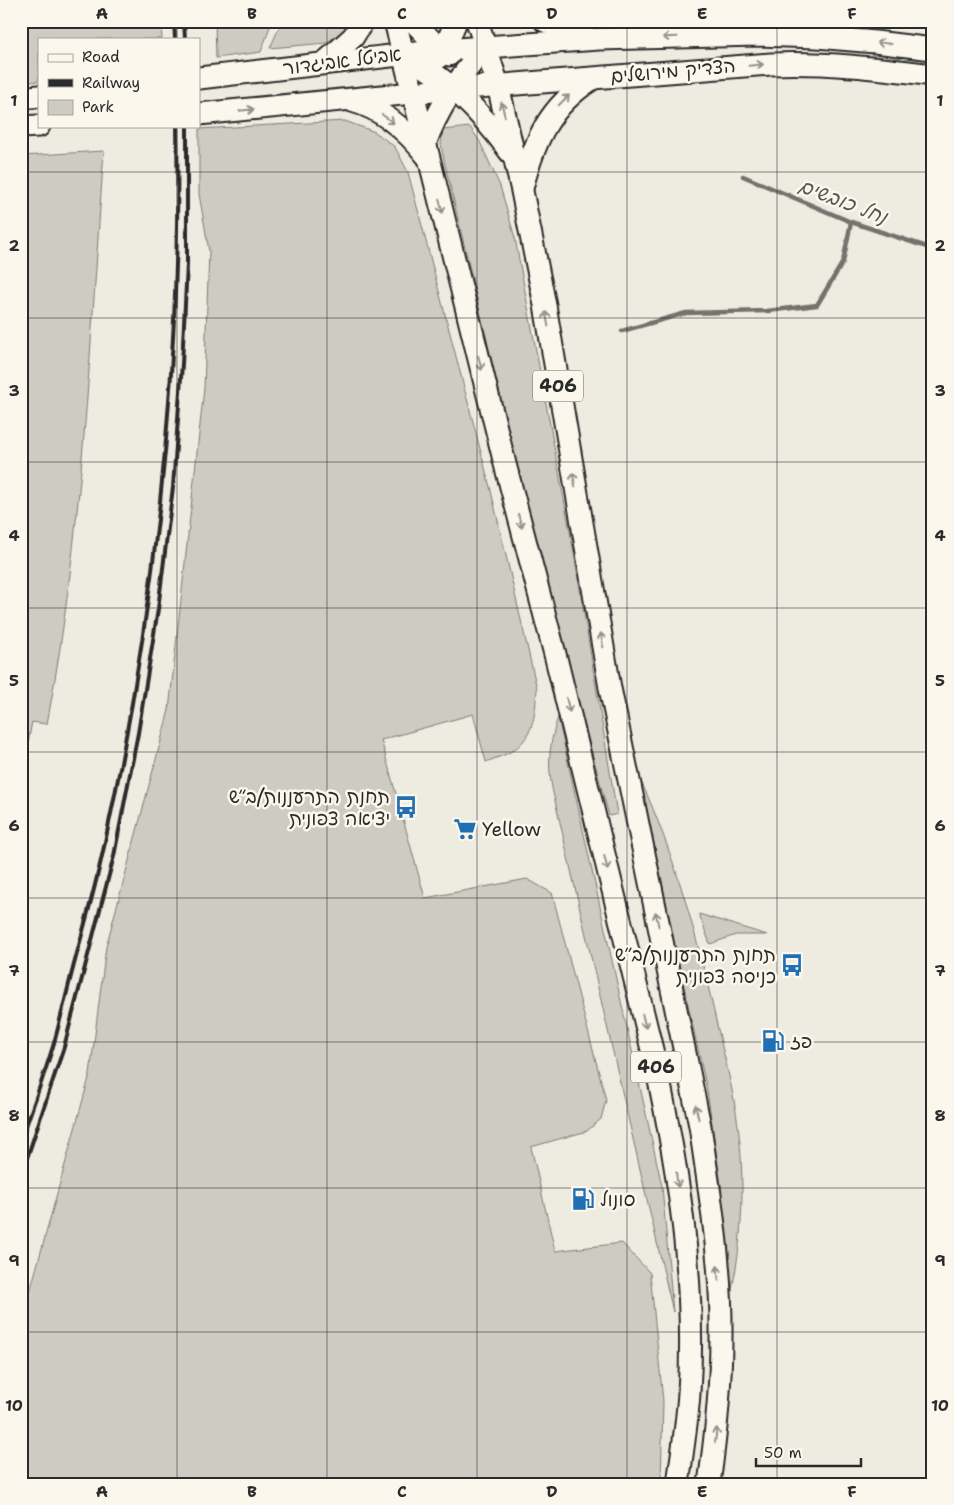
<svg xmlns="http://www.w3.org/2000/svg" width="954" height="1505" viewBox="0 0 954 1505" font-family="'Shantell Sans','Playpen Sans Hebrew',sans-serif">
<rect width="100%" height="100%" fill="#eeebe0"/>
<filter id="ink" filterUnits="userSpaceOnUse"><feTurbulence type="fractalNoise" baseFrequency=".02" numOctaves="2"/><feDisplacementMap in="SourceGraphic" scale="10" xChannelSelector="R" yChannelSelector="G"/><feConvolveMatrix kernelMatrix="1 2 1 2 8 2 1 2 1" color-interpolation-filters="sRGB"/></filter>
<g filter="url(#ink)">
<g fill="#cecbc2" stroke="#7c7b76">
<path d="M21,21H161L162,39H39V81L21,83Z"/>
<path d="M215,21H272L261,52L216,58Z"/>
<path d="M282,21H353L351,26L326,43L270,48Z"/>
<path d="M345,121L375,132L395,147L408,172L491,491L537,689C535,712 535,734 515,749C507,755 495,758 486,762L473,714L381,740L425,898L527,879L552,893L606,1100L601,1119L587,1131L531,1147L555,1251L622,1243L650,1273L663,1401L661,1484H21V1324L90,1074L106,947L169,710L204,388L209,251L199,194V129Z"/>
<path d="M470,127L480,142L500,186L515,238L574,553L617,814L609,816L533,534L444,160L441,144L443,130Z"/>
<path d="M104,151C90,342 83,535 47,724L32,722L21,780V156Z"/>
<path d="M558,717L662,1186L673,1312L552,788C547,761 550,742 558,717Z"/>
<path d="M641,781C675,856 697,936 715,1016C722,1048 731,1080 736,1112C745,1166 744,1235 732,1289L721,1185L707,1090L675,946Z"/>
<path d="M699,914L767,935H736L710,944Z"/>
</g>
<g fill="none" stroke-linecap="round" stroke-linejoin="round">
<g stroke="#74726e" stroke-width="4.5">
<path d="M743,176L851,222L933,249"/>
<path d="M622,331L686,313L767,311L817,305L843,262L851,222"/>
</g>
<defs>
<g id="primary">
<path d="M395,21L505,464L556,658L656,1066C679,1173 696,1284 689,1393C687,1424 682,1454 678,1484"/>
<path d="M413,21L432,41L449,55"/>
<path d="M477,21L498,85L522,191L545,305L610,688L700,1126C710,1195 722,1266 721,1337C721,1386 716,1435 709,1484"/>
<path d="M545,21L584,34"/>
<path d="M403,54C446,77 482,113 510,152"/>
<path d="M436,60L449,38L456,21"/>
<path d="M324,63L353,37L363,21"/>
<path d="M199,78L443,50L599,39L757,35L817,37L875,42L933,49"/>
<path d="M21,98L39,96"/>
<path d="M352,101C383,109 407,131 427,156"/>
<path d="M199,114L453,89L771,64C827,62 877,68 933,75"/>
<path d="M21,127L39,126"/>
<path d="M425,144C438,107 461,75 486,46"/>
<path d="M522,188C535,139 549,107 592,79"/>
</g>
</defs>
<use href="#primary" stroke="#2b2b2b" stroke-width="25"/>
<use href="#primary" stroke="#fbf7ec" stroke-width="21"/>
<g stroke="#2b2b2b" stroke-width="4">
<path d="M174,21L175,39"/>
<path d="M184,21L185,39"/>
<path d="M21,1141C32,1108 44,1076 54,1043C62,1014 68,986 76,957C86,919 97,881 105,842C156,607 181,366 177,126"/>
<path d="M21,1176L64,1047L114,856L138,733L158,609L173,487L182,364L187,264V126"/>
</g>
</g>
<defs><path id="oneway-shaft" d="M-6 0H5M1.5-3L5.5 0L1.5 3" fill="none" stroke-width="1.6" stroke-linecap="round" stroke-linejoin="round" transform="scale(1.25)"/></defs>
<g stroke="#93918c">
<use href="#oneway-shaft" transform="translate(670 37) rotate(178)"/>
<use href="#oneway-shaft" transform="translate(884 43) rotate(-172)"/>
<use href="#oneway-shaft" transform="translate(756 65) rotate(-5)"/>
<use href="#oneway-shaft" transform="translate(564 100) rotate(-45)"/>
<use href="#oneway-shaft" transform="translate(503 109) rotate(-103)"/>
<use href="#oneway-shaft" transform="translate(247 110) rotate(-6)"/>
<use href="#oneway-shaft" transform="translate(388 119) rotate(37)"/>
<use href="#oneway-shaft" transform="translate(441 206) rotate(76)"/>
<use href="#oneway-shaft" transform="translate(547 319) rotate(-100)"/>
<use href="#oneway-shaft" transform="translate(480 363) rotate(76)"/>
<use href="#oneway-shaft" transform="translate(574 480) rotate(-100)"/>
<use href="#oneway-shaft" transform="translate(520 521) rotate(75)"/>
<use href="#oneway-shaft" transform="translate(602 640) rotate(-100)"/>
<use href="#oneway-shaft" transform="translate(568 705) rotate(76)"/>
<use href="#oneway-shaft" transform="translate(606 863) rotate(76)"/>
<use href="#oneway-shaft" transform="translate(657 919) rotate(-102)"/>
<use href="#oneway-shaft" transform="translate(644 1021) rotate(76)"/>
<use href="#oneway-shaft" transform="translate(697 1112) rotate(-102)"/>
<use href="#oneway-shaft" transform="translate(677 1180) rotate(82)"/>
<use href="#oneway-shaft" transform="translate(718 1273) rotate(-93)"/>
<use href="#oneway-shaft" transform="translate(716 1435) rotate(-83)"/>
</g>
</g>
<path fill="none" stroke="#2b2b2b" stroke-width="1" stroke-opacity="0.55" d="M177,21V39M327,21V1484M477,21V1484M627,21V1484M777,21V1484M177,126V1484M21,172H933M21,318H933M21,462H933M21,608H933M21,752H933M21,898H933M21,1042H933M21,1188H933M21,1332H933"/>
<defs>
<symbol id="bus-bare" viewBox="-9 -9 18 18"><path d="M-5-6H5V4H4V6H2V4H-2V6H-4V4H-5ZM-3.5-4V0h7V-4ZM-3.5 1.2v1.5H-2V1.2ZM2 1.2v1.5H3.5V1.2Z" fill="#1f6fb2" stroke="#fbf7ec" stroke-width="2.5" paint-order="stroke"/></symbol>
<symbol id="supermarket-bare" viewBox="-9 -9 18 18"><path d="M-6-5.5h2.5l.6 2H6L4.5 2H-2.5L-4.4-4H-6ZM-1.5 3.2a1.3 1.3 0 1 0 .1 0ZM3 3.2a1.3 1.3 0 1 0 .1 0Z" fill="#1f6fb2" stroke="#fbf7ec" stroke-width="2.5" paint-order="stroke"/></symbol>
<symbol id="fuel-bare" viewBox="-9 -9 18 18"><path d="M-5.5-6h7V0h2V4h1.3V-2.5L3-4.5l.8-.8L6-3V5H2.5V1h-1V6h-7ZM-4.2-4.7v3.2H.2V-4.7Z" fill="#1f6fb2" stroke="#fbf7ec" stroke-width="2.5" paint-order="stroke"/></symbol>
</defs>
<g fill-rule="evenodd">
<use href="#bus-bare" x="390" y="791" width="32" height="32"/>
<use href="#supermarket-bare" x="449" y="813" width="32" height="32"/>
<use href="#bus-bare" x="776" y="949" width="32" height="32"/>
<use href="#fuel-bare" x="757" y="1025" width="32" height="32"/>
<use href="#fuel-bare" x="567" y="1183" width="32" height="32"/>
</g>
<g text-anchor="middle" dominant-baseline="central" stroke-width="5" stroke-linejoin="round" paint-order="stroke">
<g fill="#fbf7ec" stroke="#696865" stroke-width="1">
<rect x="533" y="370.5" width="50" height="31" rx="4"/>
<rect x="631" y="1051.5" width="50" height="31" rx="4"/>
</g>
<g font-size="18" font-weight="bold" fill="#2b2b2b">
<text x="558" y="386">406</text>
<text x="656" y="1067">406</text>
</g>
<g font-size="19" fill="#2b2b2b" stroke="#fbf7ec">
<text transform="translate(342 61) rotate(-7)">אביטל אביגדור</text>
<text transform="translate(673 71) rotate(-5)">הצדיק מירושלים</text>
</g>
<g font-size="19" fill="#2b2b2b" stroke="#fbf7ec" text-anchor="start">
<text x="390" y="796" text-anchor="end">תחנת התרעננות/ב״ש<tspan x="390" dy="22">יציאה צפונית</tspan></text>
<text x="482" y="829">Yellow</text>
<text x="776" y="954" text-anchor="end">תחנת התרעננות/ב״ש<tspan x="776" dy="22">כניסה צפונית</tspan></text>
<text x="790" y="1041">פז</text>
<text x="600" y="1199">סונול</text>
</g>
<g font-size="20" font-style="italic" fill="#555552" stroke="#fbf7ec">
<text transform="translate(843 201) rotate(21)">נחל כובשים</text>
</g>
</g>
<rect width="954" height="1505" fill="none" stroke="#fbf7ec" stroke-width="55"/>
<rect x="38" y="38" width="162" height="90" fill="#fbf7ec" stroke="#a8a59f"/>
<rect x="48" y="54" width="25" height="8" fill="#fbf7ec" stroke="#a8a59f"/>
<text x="82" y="62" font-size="15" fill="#2b2b2b">Road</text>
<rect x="48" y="79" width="25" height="8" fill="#2b2b2b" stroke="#a8a59f"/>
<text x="82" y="88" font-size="15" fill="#2b2b2b">Railway</text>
<rect x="48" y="100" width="25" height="15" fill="#cecbc2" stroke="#a8a59f"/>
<text x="82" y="112" font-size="15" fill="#2b2b2b">Park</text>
<path d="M756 1458v8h105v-8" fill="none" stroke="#2b2b2b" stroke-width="2.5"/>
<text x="764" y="1458" font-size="15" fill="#2b2b2b" stroke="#fbf7ec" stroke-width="4" paint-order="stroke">50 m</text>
<rect x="28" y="28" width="898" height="1450" fill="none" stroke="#2b2b2b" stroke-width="2"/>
<g font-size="16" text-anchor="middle" font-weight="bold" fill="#2b2b2b">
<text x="102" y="19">A</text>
<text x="252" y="19">B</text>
<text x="402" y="19">C</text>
<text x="552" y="19">D</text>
<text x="702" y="19">E</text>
<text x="852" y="19">F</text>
<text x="14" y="106">1</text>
<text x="940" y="106">1</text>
<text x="14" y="251">2</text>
<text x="940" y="251">2</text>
<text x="14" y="396">3</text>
<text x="940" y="396">3</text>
<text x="14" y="541">4</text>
<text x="940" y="541">4</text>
<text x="14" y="686">5</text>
<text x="940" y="686">5</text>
<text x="14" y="831">6</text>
<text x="940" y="831">6</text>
<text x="14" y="976">7</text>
<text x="940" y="976">7</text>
<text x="14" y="1121">8</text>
<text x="940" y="1121">8</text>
<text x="14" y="1266">9</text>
<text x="940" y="1266">9</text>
<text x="14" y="1411">10</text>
<text x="940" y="1411">10</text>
<text x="102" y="1497">A</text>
<text x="252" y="1497">B</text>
<text x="402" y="1497">C</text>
<text x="552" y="1497">D</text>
<text x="702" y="1497">E</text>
<text x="852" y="1497">F</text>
</g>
</svg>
